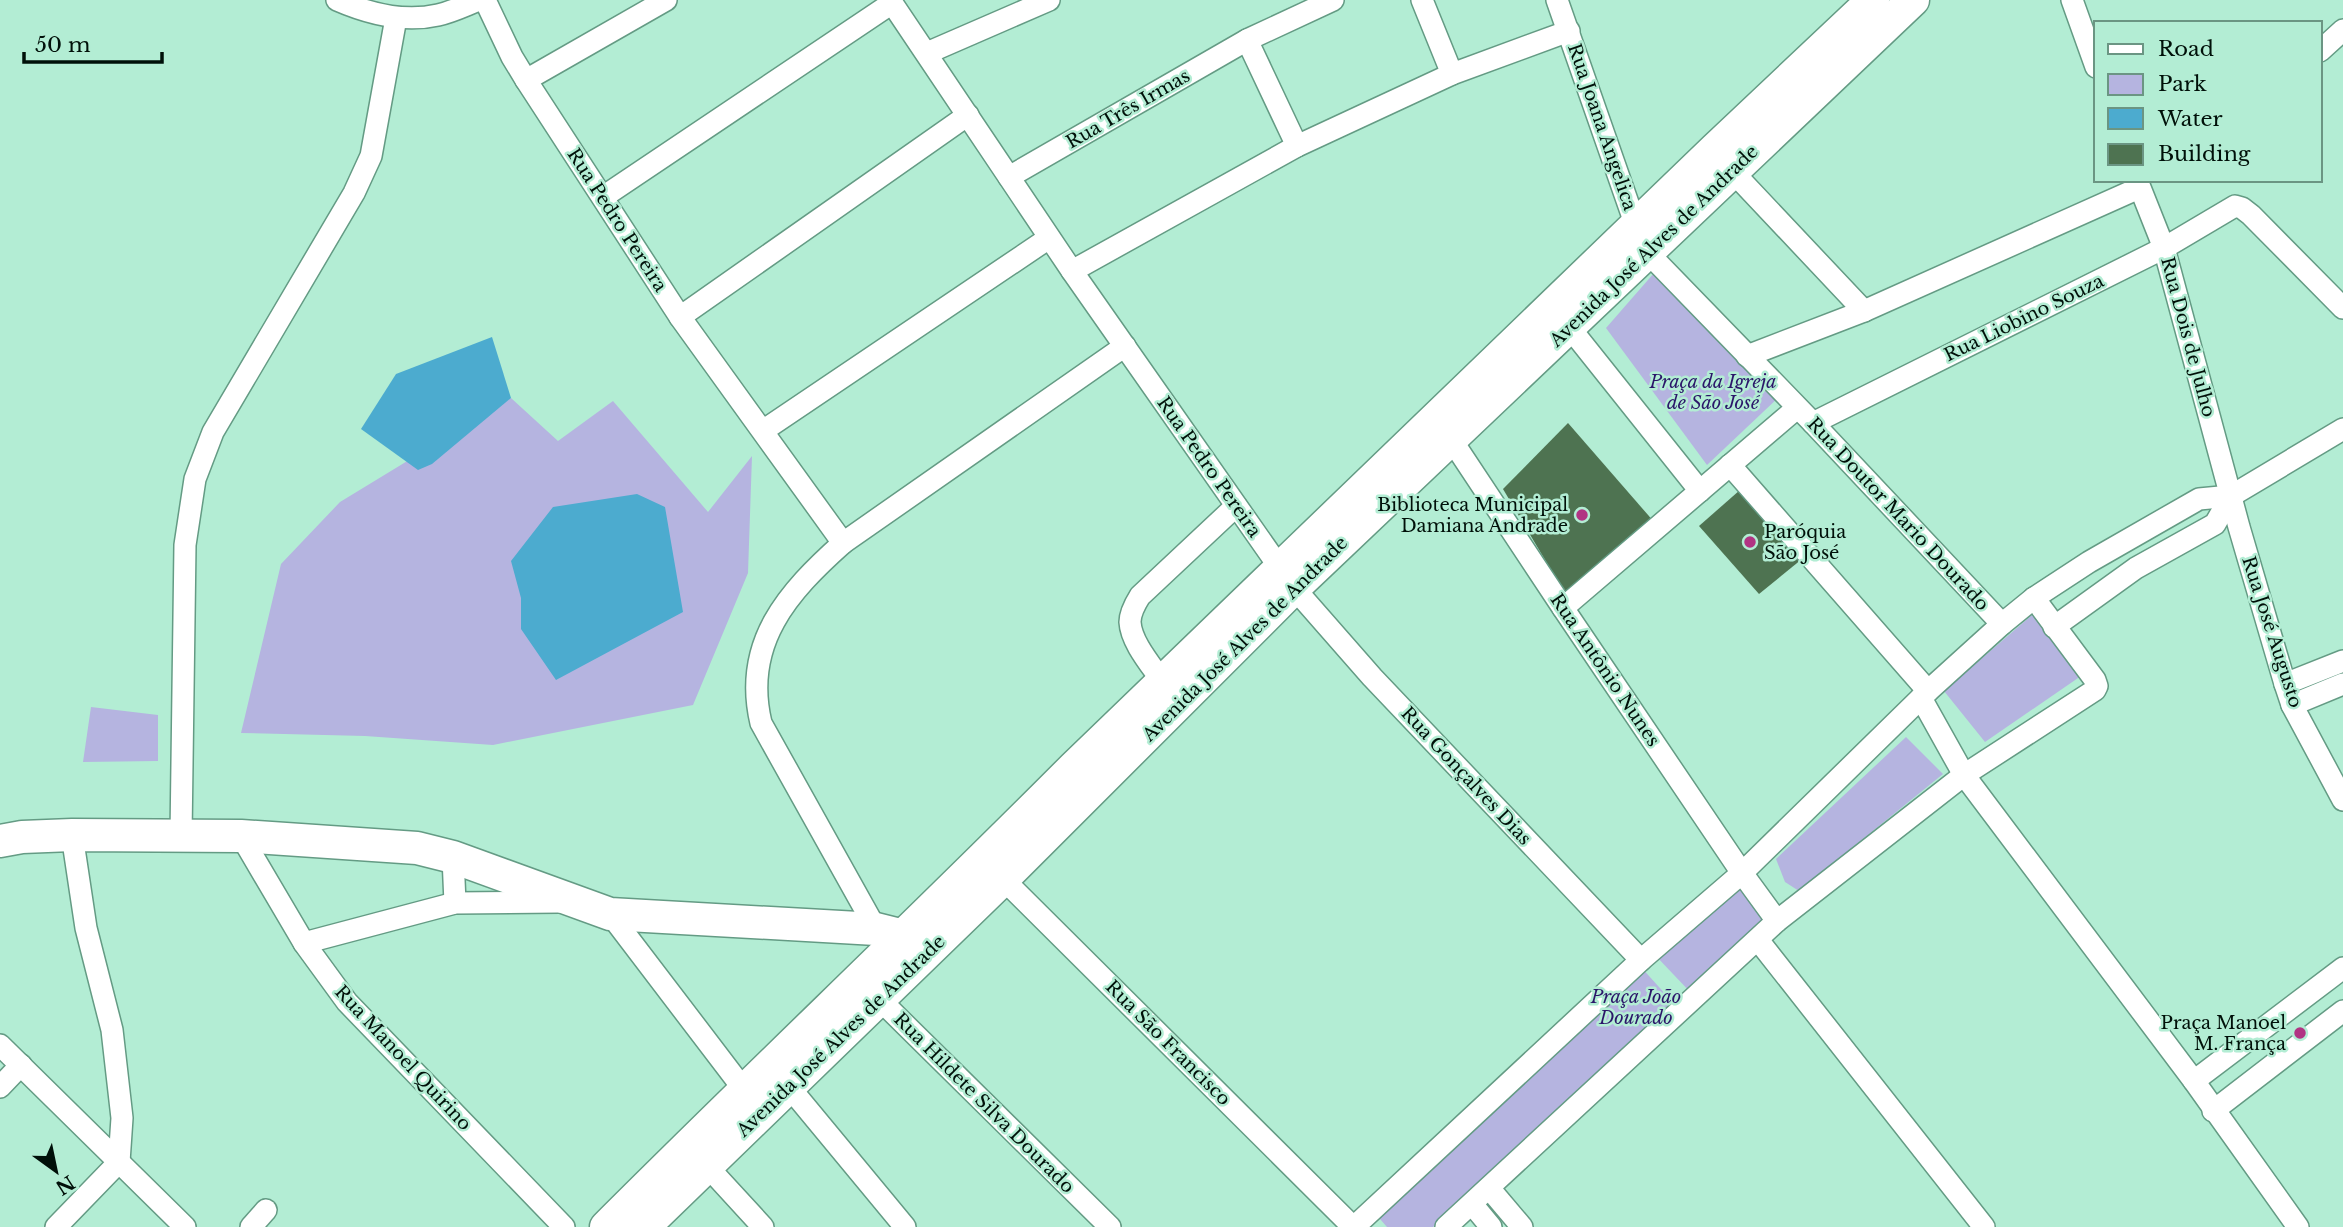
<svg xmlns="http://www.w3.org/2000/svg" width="2343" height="1227" viewBox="0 0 2343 1227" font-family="'Libre Baskerville',serif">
<rect width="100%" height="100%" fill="#b3edd4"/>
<g fill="#b5b4e0">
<path d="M1661,265L1781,395L1707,465L1606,328Z"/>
<path d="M511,398L558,441L613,401L708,512L752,456L748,573L693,705L493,745L365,736L241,733L281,564L340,502Z"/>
<path d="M2039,609L2081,676L1985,742L1944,691Z"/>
<path d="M91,707L158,715V761L83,762Z"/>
<path d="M1906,737L1943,774L1799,891L1785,882L1776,859Z"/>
<path d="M1748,863L1784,913L1693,995L1654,954Z"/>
<path d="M1640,966L1677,1007L1433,1227H1387L1373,1211Z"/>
</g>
<g fill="#4cabcf">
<path d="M492,337L511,398L432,464L418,470L361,429L396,374Z"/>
<path d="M637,494L665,507L683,612L556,680L521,629V598L511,561L553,507Z"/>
</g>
<g fill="#4e7351">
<path d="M1568,423L1655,523L1570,602L1503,489Z"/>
<path d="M1740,490L1802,559L1759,594L1699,526Z"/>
</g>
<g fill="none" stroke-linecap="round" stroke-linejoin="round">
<defs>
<g id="street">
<path d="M337,0C369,14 403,23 438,15C452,12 466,5 479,0"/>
<path d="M485,0L512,57L526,80L680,317L843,543"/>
<path d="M890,0L1072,271L1294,588L1372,677L1641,960"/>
<path d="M1422,0L1452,74"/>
<path d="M1557,0L1636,226L1648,253L1813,423L2002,624"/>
<path d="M2072,0L2096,67"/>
<path d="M2320,51L2343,30"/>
<path d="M927,53L1049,0"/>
<path d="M526,80L666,0"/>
<path d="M1297,146L1247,40L1333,0"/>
<path d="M1732,171L1864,311"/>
<path d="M1009,177L1247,40"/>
<path d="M2137,180L2164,248L2239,527L2285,684L2292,705L2343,800"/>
<path d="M603,197L892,3"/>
<path d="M1072,271L1297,146L1452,74L1569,31"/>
<path d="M680,317L968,115"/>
<path d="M1562,318L1700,491"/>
<path d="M1747,356L1864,311L2139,188"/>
<path d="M1813,423L2164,248L2235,206L2242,208L2251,215L2343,308"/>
<path d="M764,430L1049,238"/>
<path d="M1445,430L1563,608L1742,873L1777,921"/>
<path d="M1730,465L1928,691"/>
<path d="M1563,608L1797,408"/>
<path d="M2054,627L2136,568L2215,524L2231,496"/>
<path d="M1162,681C1151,665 1131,642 1130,622C1130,613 1135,604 1140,596L1236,506"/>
<path d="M2285,684L2343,661"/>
<path d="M1921,698L1964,775L2194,1081L2298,1227"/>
<path d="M2292,705L2343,684"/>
<path d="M181,836L185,545L195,479L213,432L354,193L371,156L396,18"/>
<path d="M241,836L304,943L347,1002L564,1227"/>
<path d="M453,857L455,903"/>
<path d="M994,870L1353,1227"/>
<path d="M610,914L751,1099"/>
<path d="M876,929L761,723C742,643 788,592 843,543L1125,346"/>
<path d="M1758,940L1984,1227"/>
<path d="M304,943L455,903L560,902"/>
<path d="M870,990L1110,1227"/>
<path d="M0,1045L185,1227"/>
<path d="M777,1080L790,1088L905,1227"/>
<path d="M2194,1081L2343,968"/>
<path d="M0,1087L21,1065"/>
<path d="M2213,1111L2343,1011"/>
<path d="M707,1166L763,1227"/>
<path d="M1489,1188L1522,1227"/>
<path d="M1472,1204L1491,1227"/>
<path d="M56,1227L119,1162L122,1118L112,1030L86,928L72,835"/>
<path d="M251,1227L266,1210"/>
<path d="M1354,1227L1641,960L1742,873L1928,691L2002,624L2034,598L2089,562L2199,499L2231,496L2343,429"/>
<path d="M1446,1227L1777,921L1964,775L2095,690L2097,686L2095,680L2034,598"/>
</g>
<g id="secondary">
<path d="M0,841L22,837L72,835L241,836L417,848L453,857L610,914L876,929L920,940"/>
<path d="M606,1227C761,1072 920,922 1074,767L1715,149L1873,0"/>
<path d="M644,1227L1003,879L1294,588L1913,0"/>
</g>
</defs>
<use href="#street" stroke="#649b84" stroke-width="24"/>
<use href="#secondary" stroke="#649b84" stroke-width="35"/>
<use href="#street" stroke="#fff" stroke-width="21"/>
<use href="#secondary" stroke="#fff" stroke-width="32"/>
</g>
<g fill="#b13483" stroke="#b3edd4" stroke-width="2.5">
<circle cx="1582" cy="515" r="7"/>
<circle cx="1750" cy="542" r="7"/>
<circle cx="2300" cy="1033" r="7"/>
</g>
<g text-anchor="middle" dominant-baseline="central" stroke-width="5" stroke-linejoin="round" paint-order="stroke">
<g font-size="18" fill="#001009" stroke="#b3edd4">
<text transform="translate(1128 109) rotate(-30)">Rua Três Irmas</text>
<text transform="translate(1602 127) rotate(71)">Rua Joana Angelica</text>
<text transform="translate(617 220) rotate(57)">Rua Pedro Pereira</text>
<text transform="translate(1654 246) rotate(-44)">Avenida José Alves de Andrade</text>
<text transform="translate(2024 318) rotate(-26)">Rua Liobino Souza</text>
<text transform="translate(2188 337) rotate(75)">Rua Dois de Julho</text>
<text transform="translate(1209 467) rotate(55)">Rua Pedro Pereira</text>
<text transform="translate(1898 514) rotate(47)">Rua Doutor Mario Dourado</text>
<text transform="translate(2272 632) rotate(72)">Rua José Augusto</text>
<text transform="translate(1245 639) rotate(-45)">Avenida José Alves de Andrade</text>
<text transform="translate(1605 670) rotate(56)">Rua Antônio Nunes</text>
<text transform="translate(1466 776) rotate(47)">Rua Gonçalves Dias</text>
<text transform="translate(841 1036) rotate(-44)">Avenida José Alves de Andrade</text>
<text transform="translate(1168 1043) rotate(45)">Rua São Francisco</text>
<text transform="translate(403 1058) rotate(47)">Rua Manoel Quirino</text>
<text transform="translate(984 1103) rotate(45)">Rua Hildete Silva Dourado</text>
</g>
<g font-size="18" font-style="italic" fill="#2b1669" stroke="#b3edd4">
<text x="1713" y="382">Praça da Igreja<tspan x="1713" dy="21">de São José</tspan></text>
<text x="1636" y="997">Praça João<tspan x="1636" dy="21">Dourado</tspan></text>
</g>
<g font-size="18" fill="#001009" stroke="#b3edd4" text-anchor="end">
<text x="1568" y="505">Biblioteca Municipal<tspan x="1568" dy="21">Damiana Andrade</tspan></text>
<text x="1764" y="532" text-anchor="start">Paróquia<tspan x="1764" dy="21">São José</tspan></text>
<text x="2286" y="1023">Praça Manoel<tspan x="2286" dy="21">M. França</tspan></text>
</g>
</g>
<rect x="2094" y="21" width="228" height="161" fill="#b3edd4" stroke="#6b9583" stroke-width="2"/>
<rect x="2108" y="44" width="35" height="10" fill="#ffffff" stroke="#6b9583" stroke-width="2"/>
<text x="2158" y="56" font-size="21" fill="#001009">Road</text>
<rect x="2108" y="74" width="35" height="21" fill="#b5b4e0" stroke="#6b9583" stroke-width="2"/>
<text x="2158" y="91" font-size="21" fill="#001009">Park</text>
<rect x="2108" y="108" width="35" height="21" fill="#4cabcf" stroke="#6b9583" stroke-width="2"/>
<text x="2158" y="126" font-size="21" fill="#001009">Water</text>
<rect x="2108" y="144" width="35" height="21" fill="#4e7351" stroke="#6b9583" stroke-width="2"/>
<text x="2158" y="161" font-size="21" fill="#001009">Building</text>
<g transform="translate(56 1171) rotate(147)" stroke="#b3edd4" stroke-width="5" paint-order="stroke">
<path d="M0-5L12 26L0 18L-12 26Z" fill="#001009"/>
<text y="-10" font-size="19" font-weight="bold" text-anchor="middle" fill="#001009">N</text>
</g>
<path d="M24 52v10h138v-10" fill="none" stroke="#001009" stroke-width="3.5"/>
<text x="35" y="52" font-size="21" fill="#001009" stroke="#b3edd4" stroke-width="5" paint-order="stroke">50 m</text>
</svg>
